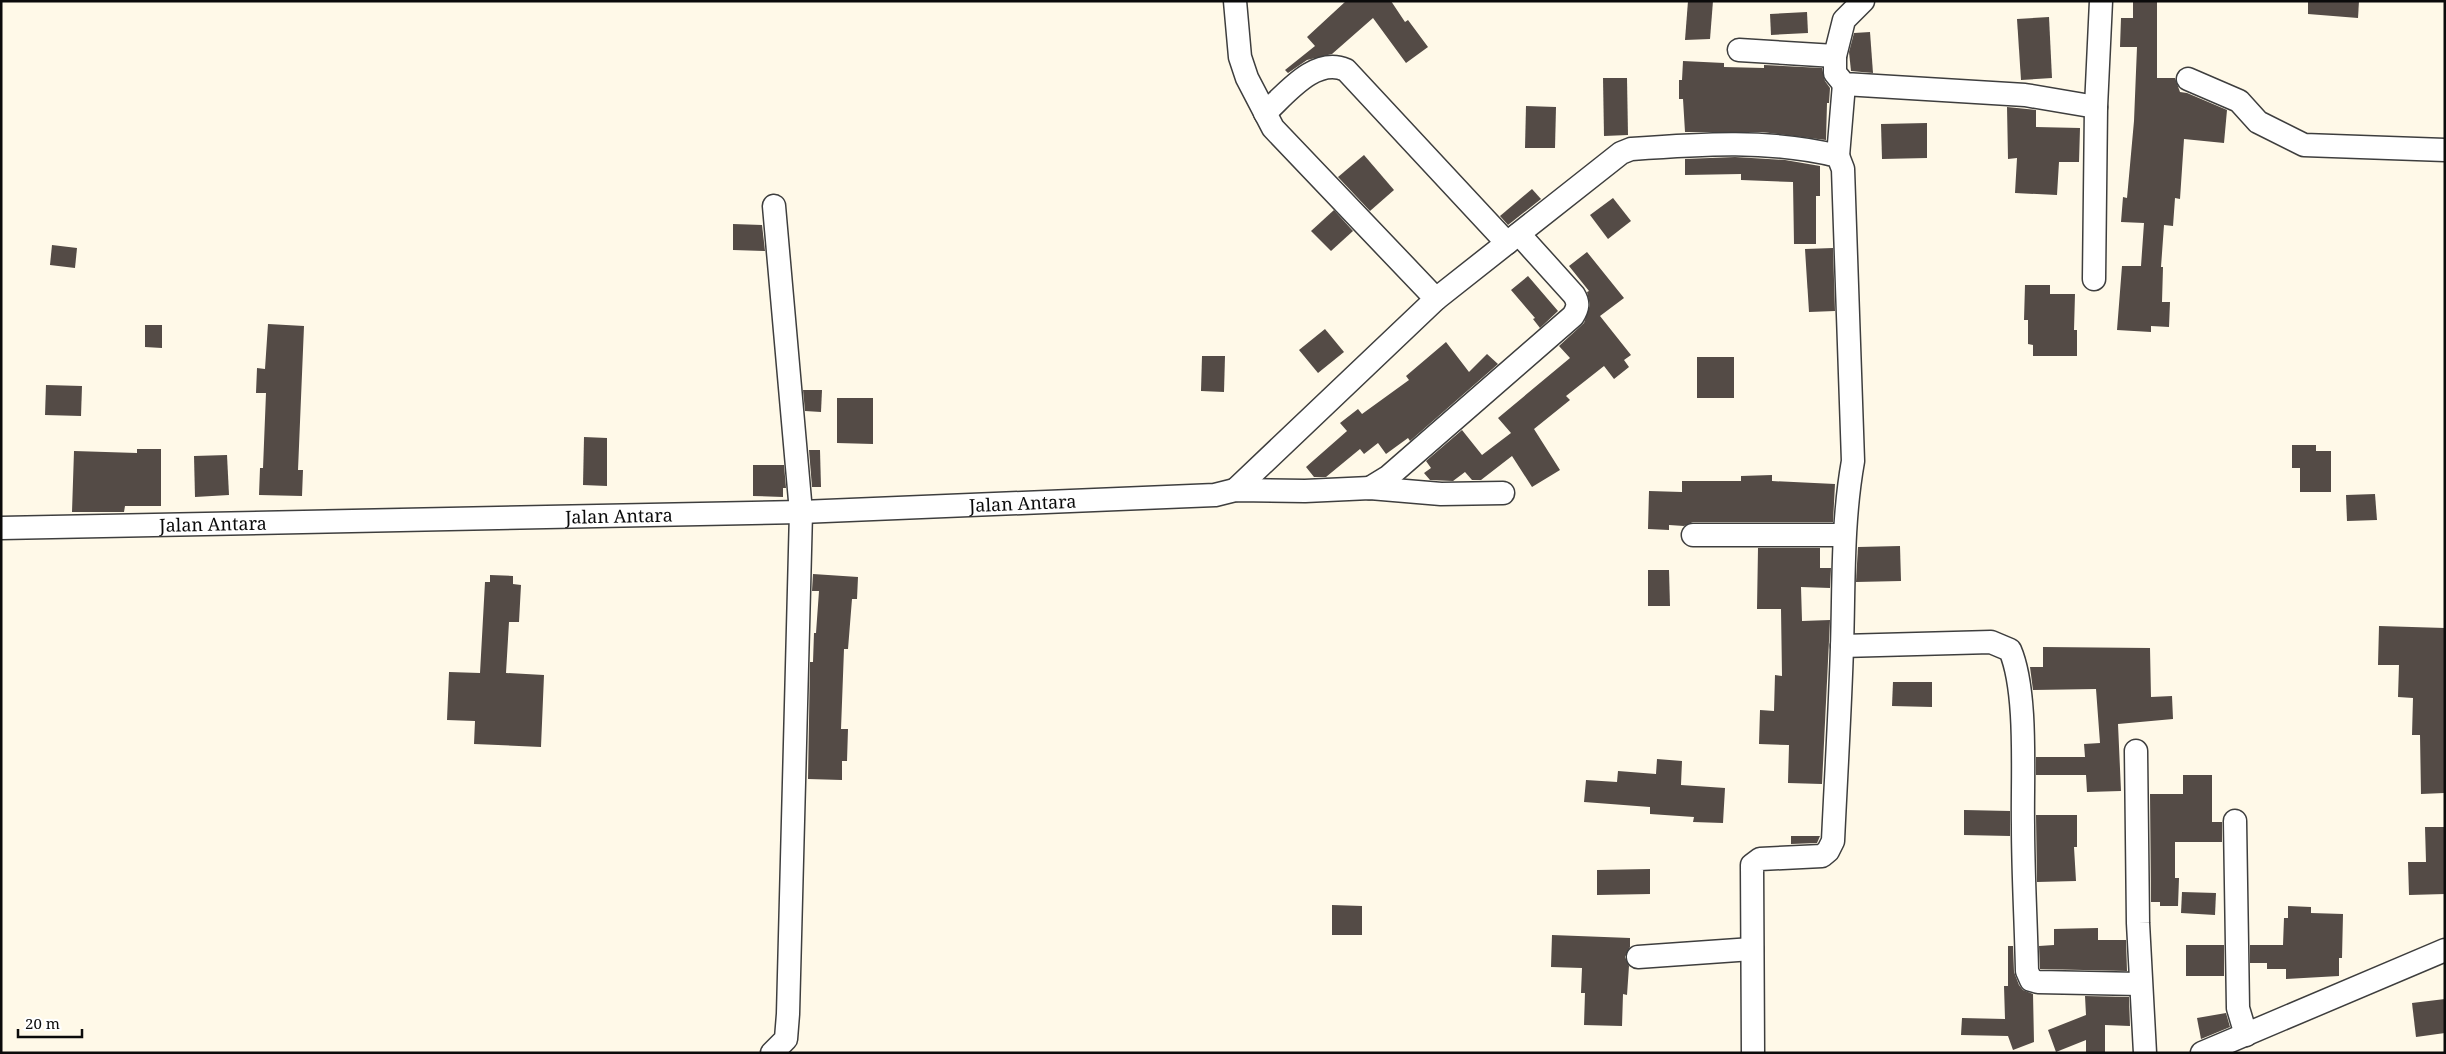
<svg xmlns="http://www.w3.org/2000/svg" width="2446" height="1054" viewBox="0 0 2446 1054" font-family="'Noto Serif',serif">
<rect width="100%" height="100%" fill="#fff9e8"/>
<g fill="#544b46">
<path d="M1346,1H1391L1405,22L1408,20L1428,47L1406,63L1373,18L1332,54L1307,60L1288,73L1285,70L1315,46L1307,37Z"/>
<path d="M1688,1H1713L1710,39L1685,40Z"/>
<path d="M2133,1H2157V78H2175L2180,92L2187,93L2227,110L2224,143L2184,139L2180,199L2175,198L2173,226L2164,225L2161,267H2163L2162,302H2170L2169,327L2151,326V332L2117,330L2122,266H2141L2144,223L2121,222L2123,197L2127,198L2134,121L2137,47H2120L2121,18H2133Z"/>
<path d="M2308,1H2359L2358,18L2308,14Z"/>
<path d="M1807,12L1808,33L1771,35L1770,14Z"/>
<path d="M2049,17L2052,78L2021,80L2017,19Z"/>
<path d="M1870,32L1873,73L1851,71L1849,52L1854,33Z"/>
<path d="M1683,61L1724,63V67L1764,68V65L1822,68L1825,81L1830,88L1829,103H1827L1826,140L1762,132H1685L1683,99H1679V80H1682Z"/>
<path d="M1603,78H1627L1628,135L1604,136Z"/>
<path d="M1526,106L1556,107L1555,148H1525Z"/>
<path d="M2007,107L2036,110V127L2080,128L2079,162H2059L2057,195L2015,193L2017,158L2008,159Z"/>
<path d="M1927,123V158L1882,159L1881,124Z"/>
<path d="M1364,155L1394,190L1370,211L1338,177Z"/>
<path d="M1735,157L1785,160L1820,166V196H1816V244H1794L1793,182L1741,180V174L1685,175V159Z"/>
<path d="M1532,189L1541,199L1508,225L1500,216Z"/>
<path d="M1613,198L1631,221L1608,239L1590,215Z"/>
<path d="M1334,210L1353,231L1331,251L1311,231Z"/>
<path d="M733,224L762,225L765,251L733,250Z"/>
<path d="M52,245L77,248L75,268L50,265Z"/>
<path d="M1833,248L1835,311L1809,312L1805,249Z"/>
<path d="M1587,252L1624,298L1600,316L1631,355L1624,360L1629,367L1614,379L1604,366L1566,396L1570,400L1534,429L1560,470L1532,487L1512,456L1481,480H1472L1465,472L1453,481L1430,480L1424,473L1431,468L1426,461L1462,430L1482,455L1511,433L1498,418L1570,358L1559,346L1584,323L1590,305L1587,292L1589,291L1569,266Z"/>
<path d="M1528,276L1558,311L1540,328L1533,319L1535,318L1511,290Z"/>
<path d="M2025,285H2050V294H2075L2074,330H2077V356H2033V345L2028,344V320H2024Z"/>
<path d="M268,324L304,326L298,470H303L302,496L259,495L260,468H263L266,393H256L257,368L265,369Z"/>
<path d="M145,325H162V348L145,347Z"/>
<path d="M1325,329L1344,352L1318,373L1299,350Z"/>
<path d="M1446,342L1469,372L1487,354L1498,364L1410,441L1408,438L1386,454L1378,443L1364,454L1360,449L1326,477H1314L1306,467L1347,431L1340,423L1358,409L1362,414L1409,380L1406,376Z"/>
<path d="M1202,356H1225L1224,392L1201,391Z"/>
<rect x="1697" y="357" width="37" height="41"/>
<path d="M46,385L82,386L81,416L45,415Z"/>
<path d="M803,390H822L821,412L805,411Z"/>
<path d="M837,398H873V444L837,443Z"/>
<path d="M584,437L607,438V486L583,485Z"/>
<path d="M2292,445H2316V451H2331V492H2300V468H2292Z"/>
<path d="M137,449H161V506H125L124,512H72L74,451L137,453Z"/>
<path d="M809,450H820L821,487H812Z"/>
<path d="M227,455L229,495L195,497L194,456Z"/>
<path d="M753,465H784L786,488H783V497L753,496Z"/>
<path d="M1772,475V481L1835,484L1833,522H1693L1684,526L1669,525V530L1648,529L1649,491L1682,492V481H1741V476Z"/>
<path d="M2375,494L2377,520L2347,521L2346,495Z"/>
<path d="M1900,546L1901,581L1856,582L1858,547Z"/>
<path d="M1758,548H1820V568H1831L1830,588L1801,587L1802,621L1830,620L1822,784L1788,783L1789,745L1759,744L1760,710L1774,711L1775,675L1782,676L1781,609H1757Z"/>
<path d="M1648,570H1669L1670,606H1648Z"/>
<path d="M813,574L858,577L857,599H852L848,649H844L841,729H848L847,761H842V780L808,779L810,662H813L814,633H816L819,591H812Z"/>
<path d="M490,575L513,576V584L521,585L519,622H509L506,673L544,675L541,747L474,744L475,721L447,720L449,672L480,673L485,582H490Z"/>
<path d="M2379,626L2445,628L2444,793L2421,794L2420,735H2412L2413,698L2398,697L2399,665H2378Z"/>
<path d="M2043,647L2150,648L2151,697L2172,696L2173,719L2118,724L2121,791L2087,792L2086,775H2036V757H2085L2084,744L2100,743L2096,689L2033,690L2030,667H2043Z"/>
<path d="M1893,682H1932V707L1892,706Z"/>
<path d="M1657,759L1682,761L1681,785L1725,788L1723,823L1693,822L1694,817L1650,814V807L1584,802L1586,780L1617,782L1618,771L1656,774Z"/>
<path d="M2183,775H2212V822H2222V842H2175V878H2179L2178,906H2160V902H2151L2150,794H2183Z"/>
<path d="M1964,810L2010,811V836L1964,835Z"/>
<path d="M2036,815H2077V847H2074L2076,881L2037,882Z"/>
<path d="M2425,827H2445V894L2409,895L2408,862H2426Z"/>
<path d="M1791,836H1820L1817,843L1791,844Z"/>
<path d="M1650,869V894L1597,895V870Z"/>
<path d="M2182,892L2216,893L2215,915L2181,913Z"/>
<path d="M1332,905L1362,906V935H1332Z"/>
<path d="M2288,906L2311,907V913L2343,914L2342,958H2339V976L2286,979V969H2267V963H2250V945H2283L2284,918H2288Z"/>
<path d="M2098,928V940H2126L2127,971L2040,969L2039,946L2054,945V929Z"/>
<path d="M1552,935L1630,938V947L1625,957L1629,966L1627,995L1623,994L1622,1026L1584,1025L1585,993H1581L1582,968L1551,967Z"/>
<rect x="2186" y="945" width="38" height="31"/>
<path d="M2008,946H2013L2014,972L2019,985L2023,990L2033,994L2034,1042L2013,1050L2008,1036L1961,1035L1962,1018L2005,1019L2004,986H2008Z"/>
<path d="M2085,996L2129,997L2130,1026L2105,1025V1052H2086V1040L2056,1052L2048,1030L2086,1015Z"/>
<path d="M2445,999V1033L2416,1037L2412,1003Z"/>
<path d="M2226,1013L2230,1027L2201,1039L2197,1018Z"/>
</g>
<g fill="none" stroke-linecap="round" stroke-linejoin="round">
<defs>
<g id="minor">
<path d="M1235,1L1240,57L1247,78L1273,128L1436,299L1621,153L1631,149C1701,144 1770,139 1838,156L1843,169L1853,461C1842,523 1844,584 1842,647C1840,711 1836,776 1833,841L1828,851L1822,856L1760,859L1752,865L1753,1053"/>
<path d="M1863,1L1844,20L1835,56V73L1844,84L2025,95L2096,107L2094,279"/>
<path d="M1739,50L1835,56"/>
<path d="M2188,79L2239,101L2258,122L2304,145L2445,150"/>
<path d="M2096,107L2101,1"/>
<path d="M1265,113C1286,94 1315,56 1346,70L1507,243"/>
<path d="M1838,156L1844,84"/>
<path d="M1370,488L1388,477L1573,316C1578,308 1579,303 1574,295L1519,234"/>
<path d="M1235,490L1436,299"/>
<path id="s1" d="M1,528L801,512L1215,495L1235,490L1305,491L1370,488L1441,494L1503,493"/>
<path d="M1693,535H1844"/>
<path d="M1842,646L1991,642L2010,650C2028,692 2022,778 2023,825C2023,874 2026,922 2027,971L2031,980L2038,982L2140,984"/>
<path d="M2136,751L2138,923L2145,1053"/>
<path d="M2235,821L2238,1008L2246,1035"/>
<path d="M1638,957L1752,949"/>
<path d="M772,1053L786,1039L788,1014L801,512L774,206"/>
<path d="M2202,1053L2445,950"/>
</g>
</defs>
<use href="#minor" stroke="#3e3e3e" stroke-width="25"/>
<use href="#minor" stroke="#fff" stroke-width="22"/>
</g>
<g text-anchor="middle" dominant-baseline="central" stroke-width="5" stroke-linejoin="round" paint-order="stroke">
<g font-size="18" fill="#0b0b0b" stroke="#fff">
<text stroke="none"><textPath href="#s1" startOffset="1022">Jalan Antara</textPath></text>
<text stroke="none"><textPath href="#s1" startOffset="618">Jalan Antara</textPath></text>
<text stroke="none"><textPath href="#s1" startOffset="212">Jalan Antara</textPath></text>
</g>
</g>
<rect width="2446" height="1054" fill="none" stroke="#0b0b0b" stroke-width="5"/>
<path d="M18 1029v8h64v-8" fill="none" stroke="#0b0b0b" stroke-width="2.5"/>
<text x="25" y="1029" font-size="15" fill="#0b0b0b" stroke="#ffffff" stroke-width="4" paint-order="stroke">20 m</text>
</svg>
